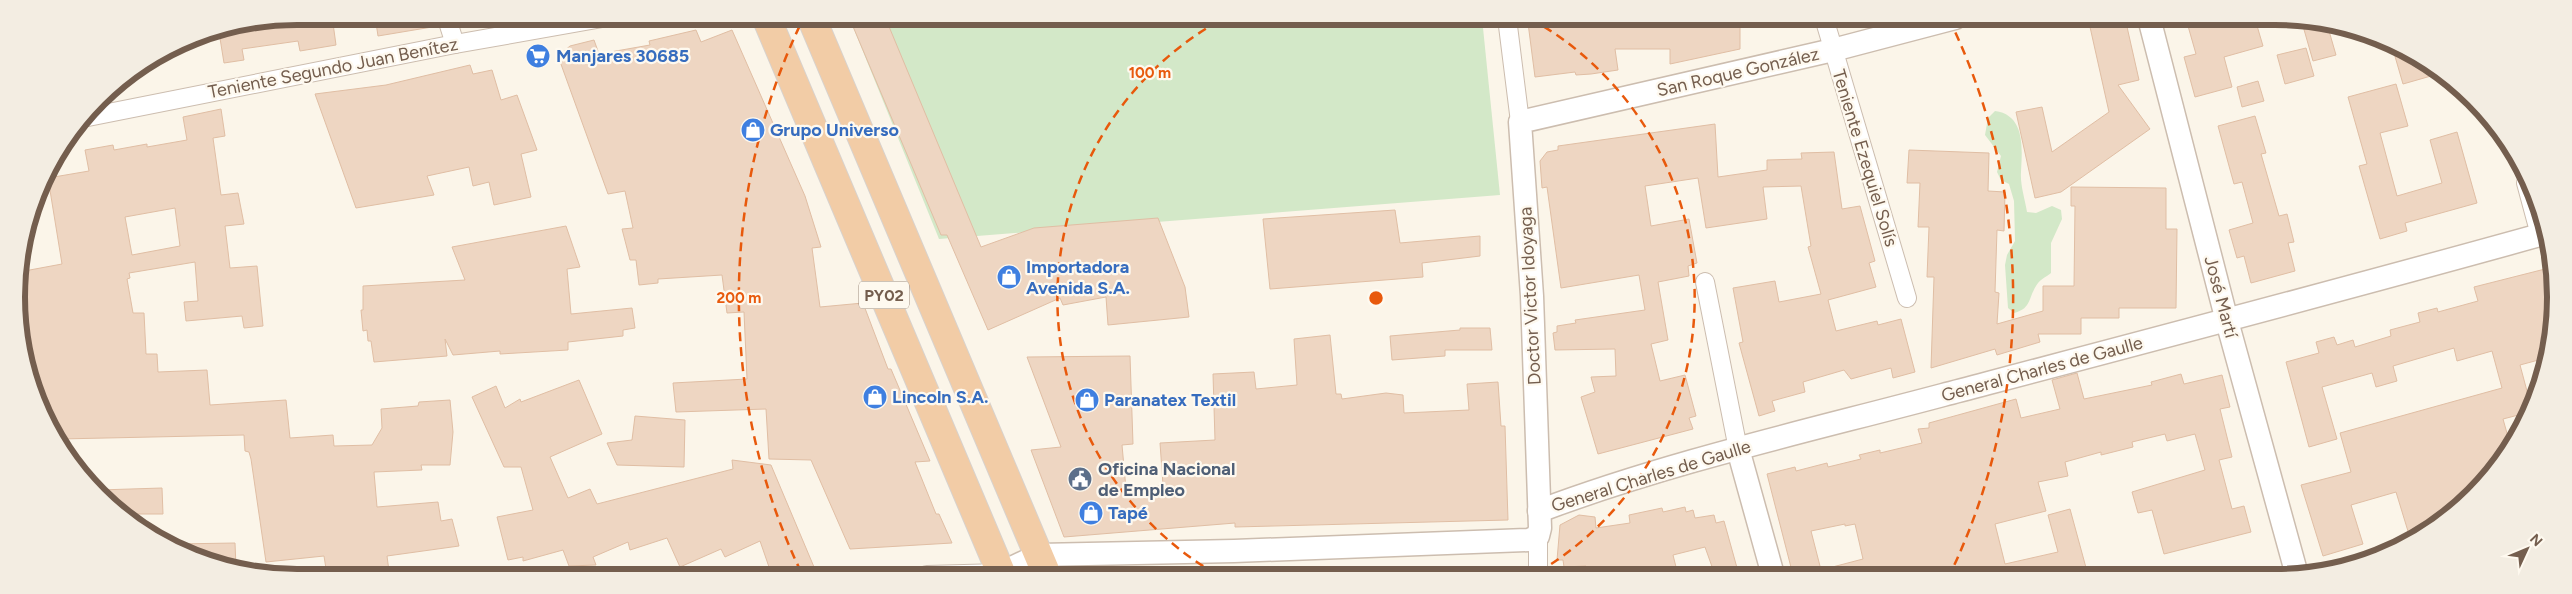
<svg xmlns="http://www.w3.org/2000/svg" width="2572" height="594" viewBox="0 0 2572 594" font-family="Figtree,sans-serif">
<rect width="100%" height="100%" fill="#fbf5e9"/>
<g fill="#d3e8c8">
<path d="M849,17L1482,18L1500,195L939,239Z"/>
<path d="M1995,111C2026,115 2022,150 2021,172C2020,185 2025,199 2027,212L2036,213L2052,206L2061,210L2062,219L2051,243V273C2046,277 2039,280 2036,286C2028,299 2031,309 2014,313L2008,308L2005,265L2007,255L2015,241L2014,201L2009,184L2001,180L1997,172L2001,156L1985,135L1988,118Z"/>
</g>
<g fill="#eed6c2" stroke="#e0bea4" fill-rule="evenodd">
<path d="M297,16H332L336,45L300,51L298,41L242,49L244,60L224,63L219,32Z"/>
<path d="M375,16H436L438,26L378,36Z"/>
<path d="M849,17H885L981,247L1034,228L1158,218L1185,287L1189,317L1108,325L1106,297L1063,305L1060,298L988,330L947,235H941Z"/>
<path d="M1550,18H1638V23L1740,27V49L1670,64V49H1615L1618,70L1591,74L1576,75L1575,72L1535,77L1528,23H1550Z"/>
<path d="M2088,18H2125L2139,80L2118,85L2150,129L2061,192L2035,198L2016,112L2042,107L2052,152L2109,112Z"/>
<path d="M2186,19H2255L2263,46L2224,57L2232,87L2195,97L2184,57L2196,54Z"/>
<path d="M2301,19H2312L2327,24L2336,55L2313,61Z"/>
<path d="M696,30L701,42L732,30L805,196L821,247L812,248L820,307L863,303L888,369H891L930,461L915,462L936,514H939L952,543L850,549L811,460L769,459L766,409L676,412L673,383L747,379L744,312L727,313L722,275L658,279V283L639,285L636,260H630L622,229L633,228L625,191L608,194L558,56L570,46L594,40L599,54L650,45L649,41Z"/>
<path d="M2392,46L2416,54L2428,65L2431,76L2403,84Z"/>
<path d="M2306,48L2314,76L2285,84L2277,55Z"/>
<path d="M470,65L473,74L492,70L501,100L517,95L537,150L521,154L531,197L494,205L489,182L473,186L469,167L427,176L434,195L356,208L315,94L386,85Z"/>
<path d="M2258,81L2264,101L2242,107L2237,87Z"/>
<path d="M2396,84L2408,126L2380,133L2397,196L2442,183L2430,140L2457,132L2477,203L2405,223L2407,231L2380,239L2359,166L2367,164L2348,97Z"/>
<path d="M221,109L225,136L213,138L221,195L238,193L244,224L225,226L230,268L257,266L263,326L244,328L242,316L186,321L184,302L198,301L195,262L129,273L130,278L127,279L133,313H144L146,354H157L158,372L207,370L210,405L286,400L290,438L333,435L334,446L372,445L382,428L381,409L418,406L419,402L450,400L453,432L450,465H421L422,470L374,472L377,507L438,502L441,521L452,519L459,546L387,556L389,571L369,574L327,575L324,556L266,562L251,459L249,452L245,451L244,435L60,439L26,370L17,278L19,272L62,264L48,178L89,171L85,150L113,145L114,150L147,144V147L187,140L183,117ZM175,208L180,246L132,255L125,217Z"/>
<path d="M2255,116L2266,153L2261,154L2279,216L2287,214L2294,242L2288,243L2295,271L2251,283L2244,256L2237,258L2229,230L2253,223L2242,182L2234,184L2218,126Z"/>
<path d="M1715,124L1718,177L1767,170V160L1802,159L1801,153L1834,152L1842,209L1860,206L1875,261L1869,263L1876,287L1828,300L1836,331L1877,321L1878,325L1901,319L1915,372L1893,378L1891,368L1851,379L1844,370L1803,382L1805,392L1772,401L1775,411L1759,416L1739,343L1743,342L1733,288L1775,281L1779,302L1821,294L1808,247L1811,246L1801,186L1763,187L1767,219L1706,228L1698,178L1645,186L1651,226L1689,219L1697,263L1688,266L1689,276L1658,282L1668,340L1651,344L1660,381L1685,375L1696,416L1689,418L1693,429L1598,454L1581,397L1595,392L1591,377L1616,376L1615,349L1555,350L1553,333L1557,332V326L1576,323L1575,320L1645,310L1639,275L1561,288L1547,187L1542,188L1540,161L1547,152L1558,150V146Z"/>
<path d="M1909,150L1989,153L1988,191L2005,192L2004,231L1997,230L1995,292L1999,293L1997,324L2043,311V286H2074L2075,206H2071V187L2166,188V229H2177L2176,308H2119V318H2081V334H2038L2040,342L1997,355L1995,349L1931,368L1934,277H1927L1929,227H1918L1920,183H1907Z"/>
<path d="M1395,210L1400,243L1480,236V256L1422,263L1423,277L1270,289L1263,219Z"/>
<path d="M566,226L580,267L567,269L571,314L632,308L635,328L623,330V336L568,342V350L500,354V351L453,355L445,339L447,356L374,362L371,341H368L367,330L363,331L361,310H363V286L465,280L452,247Z"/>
<path d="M2549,268L2553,334L2546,358L2520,365L2531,406L2530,412L2503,419L2510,444L2473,496L2411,541L2396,492L2351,505L2363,544L2323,556L2301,485L2351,472L2340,433L2502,388L2492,351L2457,361L2454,348L2393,366L2397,381L2376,387L2372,373L2322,387L2337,439L2309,447L2286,362L2319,353L2316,342L2334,337L2337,345L2353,340L2355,347L2391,336L2390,330L2420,322L2418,313L2437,308L2438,312L2478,301L2474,287Z"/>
<path d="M1460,328H1490L1492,350H1445V356L1392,360L1390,336L1460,330Z"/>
<path d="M1330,335L1336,394H1341L1342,399L1386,393L1403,395L1404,413L1469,410L1467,384L1498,382L1501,426H1505L1508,520L1235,527V523L1064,537L1031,450L1061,447L1027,357L1130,356L1133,444L1122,445L1126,489L1163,485L1160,443L1215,440L1213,374L1254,372L1256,389L1297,385L1294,339Z"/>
<path d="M2077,373L2084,399L2152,385L2151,382L2181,374L2184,384L2222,375L2230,407L2220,409L2232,457L2219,460L2232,509L2244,506L2251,532L2164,554L2152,510L2138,513L2132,492L2205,470L2195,434L2167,441L2165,434L2132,442L2133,447L2101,455V452L2065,462L2068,476L2038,482L2046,511L1995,524L2005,564L2058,552L2048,515L2070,509L2088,575H1793L1767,474L1795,467L1796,471L1827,463L1828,467L1861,459L1859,455L1880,450V453L1922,443L1918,429L1929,428V423L2016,399L2021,418L2060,409L2052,380ZM1845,524V526L1855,524L1863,559L1821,570L1811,531Z"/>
<path d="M579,380L602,434L550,457L568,498L590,489L597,504L733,469L732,460L771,465L814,567H769L760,541L725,557L721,549L680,567L667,538L630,550L628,542L593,557L596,565L569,566L563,550L523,561V557L508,560L497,517L533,510L521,467H504L472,397L496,386L505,408L520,399L521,402Z"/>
<path d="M635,416L685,420L684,467L617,465L607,443L632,440Z"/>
<path d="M162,488L163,514H127L99,490Z"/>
<path d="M1685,507L1686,512L1693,510L1695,518L1714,515L1716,523L1724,521L1739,575H1715L1705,547L1673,555L1678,575H1587L1586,566L1564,567L1563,560H1557L1560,525L1579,515L1595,517L1596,528L1630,523L1629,515L1662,508L1663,512Z"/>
<path d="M235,543L236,567L174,546V544Z"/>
</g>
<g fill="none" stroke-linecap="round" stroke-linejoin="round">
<defs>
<g id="minor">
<path d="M446,16L455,44"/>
<path d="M1507,18L1520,122"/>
<path d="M1824,18L1907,298"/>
<path d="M88,117L455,44L608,17"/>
<path d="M2526,183L2540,235"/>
<path d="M1705,282L1738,449"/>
<path d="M927,575L1001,573"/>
<path d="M1538,575V536"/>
</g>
<g id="tertiary">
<path d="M2149,18L2227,321L2297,575"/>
<path d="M1738,449L1773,575"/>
<path d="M1539,511C1669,462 1808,431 1943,395C2144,342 2346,289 2547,233"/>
<path d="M1001,573L1039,555L1234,551L1529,540L1538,536L1540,528L1532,296L1520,122L1833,50L1955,18"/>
</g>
<g id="trunk">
<path d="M766,17L1002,575"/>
<path d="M811,17L1047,575"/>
</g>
</defs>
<use href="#minor" stroke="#ccbdaf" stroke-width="20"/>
<use href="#tertiary" stroke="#ccbdaf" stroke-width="25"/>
<use href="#trunk" stroke="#d8d2cd" stroke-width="30"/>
<use href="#minor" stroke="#fff" stroke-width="18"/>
<use href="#tertiary" stroke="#fff" stroke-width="22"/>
<use href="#trunk" stroke="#f2cca6" stroke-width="28"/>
</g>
<g fill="none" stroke="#e8590c" stroke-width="2.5" stroke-dasharray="9 6">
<path d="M1216 574A319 319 0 0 1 1224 18M1531 19A319 319 0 0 1 1535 574"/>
<path d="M801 572A637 637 0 0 1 803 19M1949 19A637 637 0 0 1 1951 572"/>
</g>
<defs>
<symbol id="supermarket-disc" viewBox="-11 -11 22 22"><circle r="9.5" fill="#3f7fe0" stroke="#fef9ef"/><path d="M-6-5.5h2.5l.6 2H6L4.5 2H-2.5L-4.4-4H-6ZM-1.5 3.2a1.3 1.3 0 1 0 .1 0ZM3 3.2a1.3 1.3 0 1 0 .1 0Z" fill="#fff"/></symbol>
<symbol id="shop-disc" viewBox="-11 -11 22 22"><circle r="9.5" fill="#3f7fe0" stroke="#fef9ef"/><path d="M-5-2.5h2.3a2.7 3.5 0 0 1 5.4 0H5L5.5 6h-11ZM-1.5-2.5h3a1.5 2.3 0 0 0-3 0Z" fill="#fff"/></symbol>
<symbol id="civic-disc" viewBox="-11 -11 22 22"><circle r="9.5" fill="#5c6f8a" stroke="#fef9ef"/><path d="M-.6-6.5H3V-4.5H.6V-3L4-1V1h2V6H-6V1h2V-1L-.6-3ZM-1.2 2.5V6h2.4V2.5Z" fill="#fff"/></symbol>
</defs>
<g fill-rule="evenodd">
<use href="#supermarket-disc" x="524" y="42" width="28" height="28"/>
<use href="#shop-disc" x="739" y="116" width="28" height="28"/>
<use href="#shop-disc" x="995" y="263" width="28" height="28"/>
<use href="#shop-disc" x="861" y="383" width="28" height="28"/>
<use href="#shop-disc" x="1073" y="386" width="28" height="28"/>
<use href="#civic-disc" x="1066" y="465" width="28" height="28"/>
<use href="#shop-disc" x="1077" y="499" width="28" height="28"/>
</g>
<g text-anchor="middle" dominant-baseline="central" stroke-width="4.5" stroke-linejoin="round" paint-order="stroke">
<rect fill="#fef9ef" stroke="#9d8c7e" stroke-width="1" x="859" y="281.5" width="50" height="27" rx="4"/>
<g font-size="16" font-weight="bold" fill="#745e4e">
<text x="884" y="295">PY02</text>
</g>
<g font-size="18" font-weight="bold" fill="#366cbe" stroke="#fef9ef" text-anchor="start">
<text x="556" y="56">Manjares 30685</text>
<text x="770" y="130">Grupo Universo</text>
<text x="1026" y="267">Importadora<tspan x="1026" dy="21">Avenida S.A.</tspan></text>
<text x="892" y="397">Lincoln S.A.</text>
<text x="1104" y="400">Paranatex Textil</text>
<text x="1108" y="513">Tapé</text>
</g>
<g font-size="18" fill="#745e4e" stroke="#fef9ef">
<text transform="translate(333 68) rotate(-11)">Teniente Segundo Juan Benítez</text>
<text transform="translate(1738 72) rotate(-13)">San Roque González</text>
<text transform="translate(1865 158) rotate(73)">Teniente Ezequiel Solís</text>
<text transform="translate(1530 296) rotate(-93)">Doctor Victor Idoyaga</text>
<text transform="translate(2221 297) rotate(75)">José Martí</text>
<text transform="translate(2042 369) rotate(-15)">General Charles de Gaulle</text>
<text transform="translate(1651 476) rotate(-17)">General Charles de Gaulle</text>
</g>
<g font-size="18" font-weight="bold" fill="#4e5e75" stroke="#fef9ef" text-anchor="start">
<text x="1098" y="469">Oficina Nacional<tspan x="1098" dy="21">de Empleo</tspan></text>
</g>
</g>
<path d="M0 0H2572V594H0ZM297 25H2275A272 272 0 0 1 2547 297V297A272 272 0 0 1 2275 569H297A272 272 0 0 1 25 297V297A272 272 0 0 1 297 25Z" fill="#f3ede2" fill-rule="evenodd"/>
<path fill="none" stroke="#745e4e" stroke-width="6" d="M297 25H2275A272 272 0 0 1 2547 297V297A272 272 0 0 1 2275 569H297A272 272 0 0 1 25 297V297A272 272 0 0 1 297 25Z"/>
<circle cx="1376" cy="298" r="8" fill="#e8590c" stroke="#fef9ef" stroke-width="2.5"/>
<g font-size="15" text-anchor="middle" font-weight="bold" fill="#e8590c" stroke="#fef9ef" stroke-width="4.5" stroke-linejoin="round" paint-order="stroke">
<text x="1150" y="78">100 m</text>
<text x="739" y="303">200 m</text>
</g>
<g transform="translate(2527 549) rotate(46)" stroke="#fef9ef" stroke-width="4" paint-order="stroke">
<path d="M0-4L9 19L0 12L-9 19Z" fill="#745e4e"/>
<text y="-8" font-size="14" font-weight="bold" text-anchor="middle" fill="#745e4e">N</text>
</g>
</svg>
